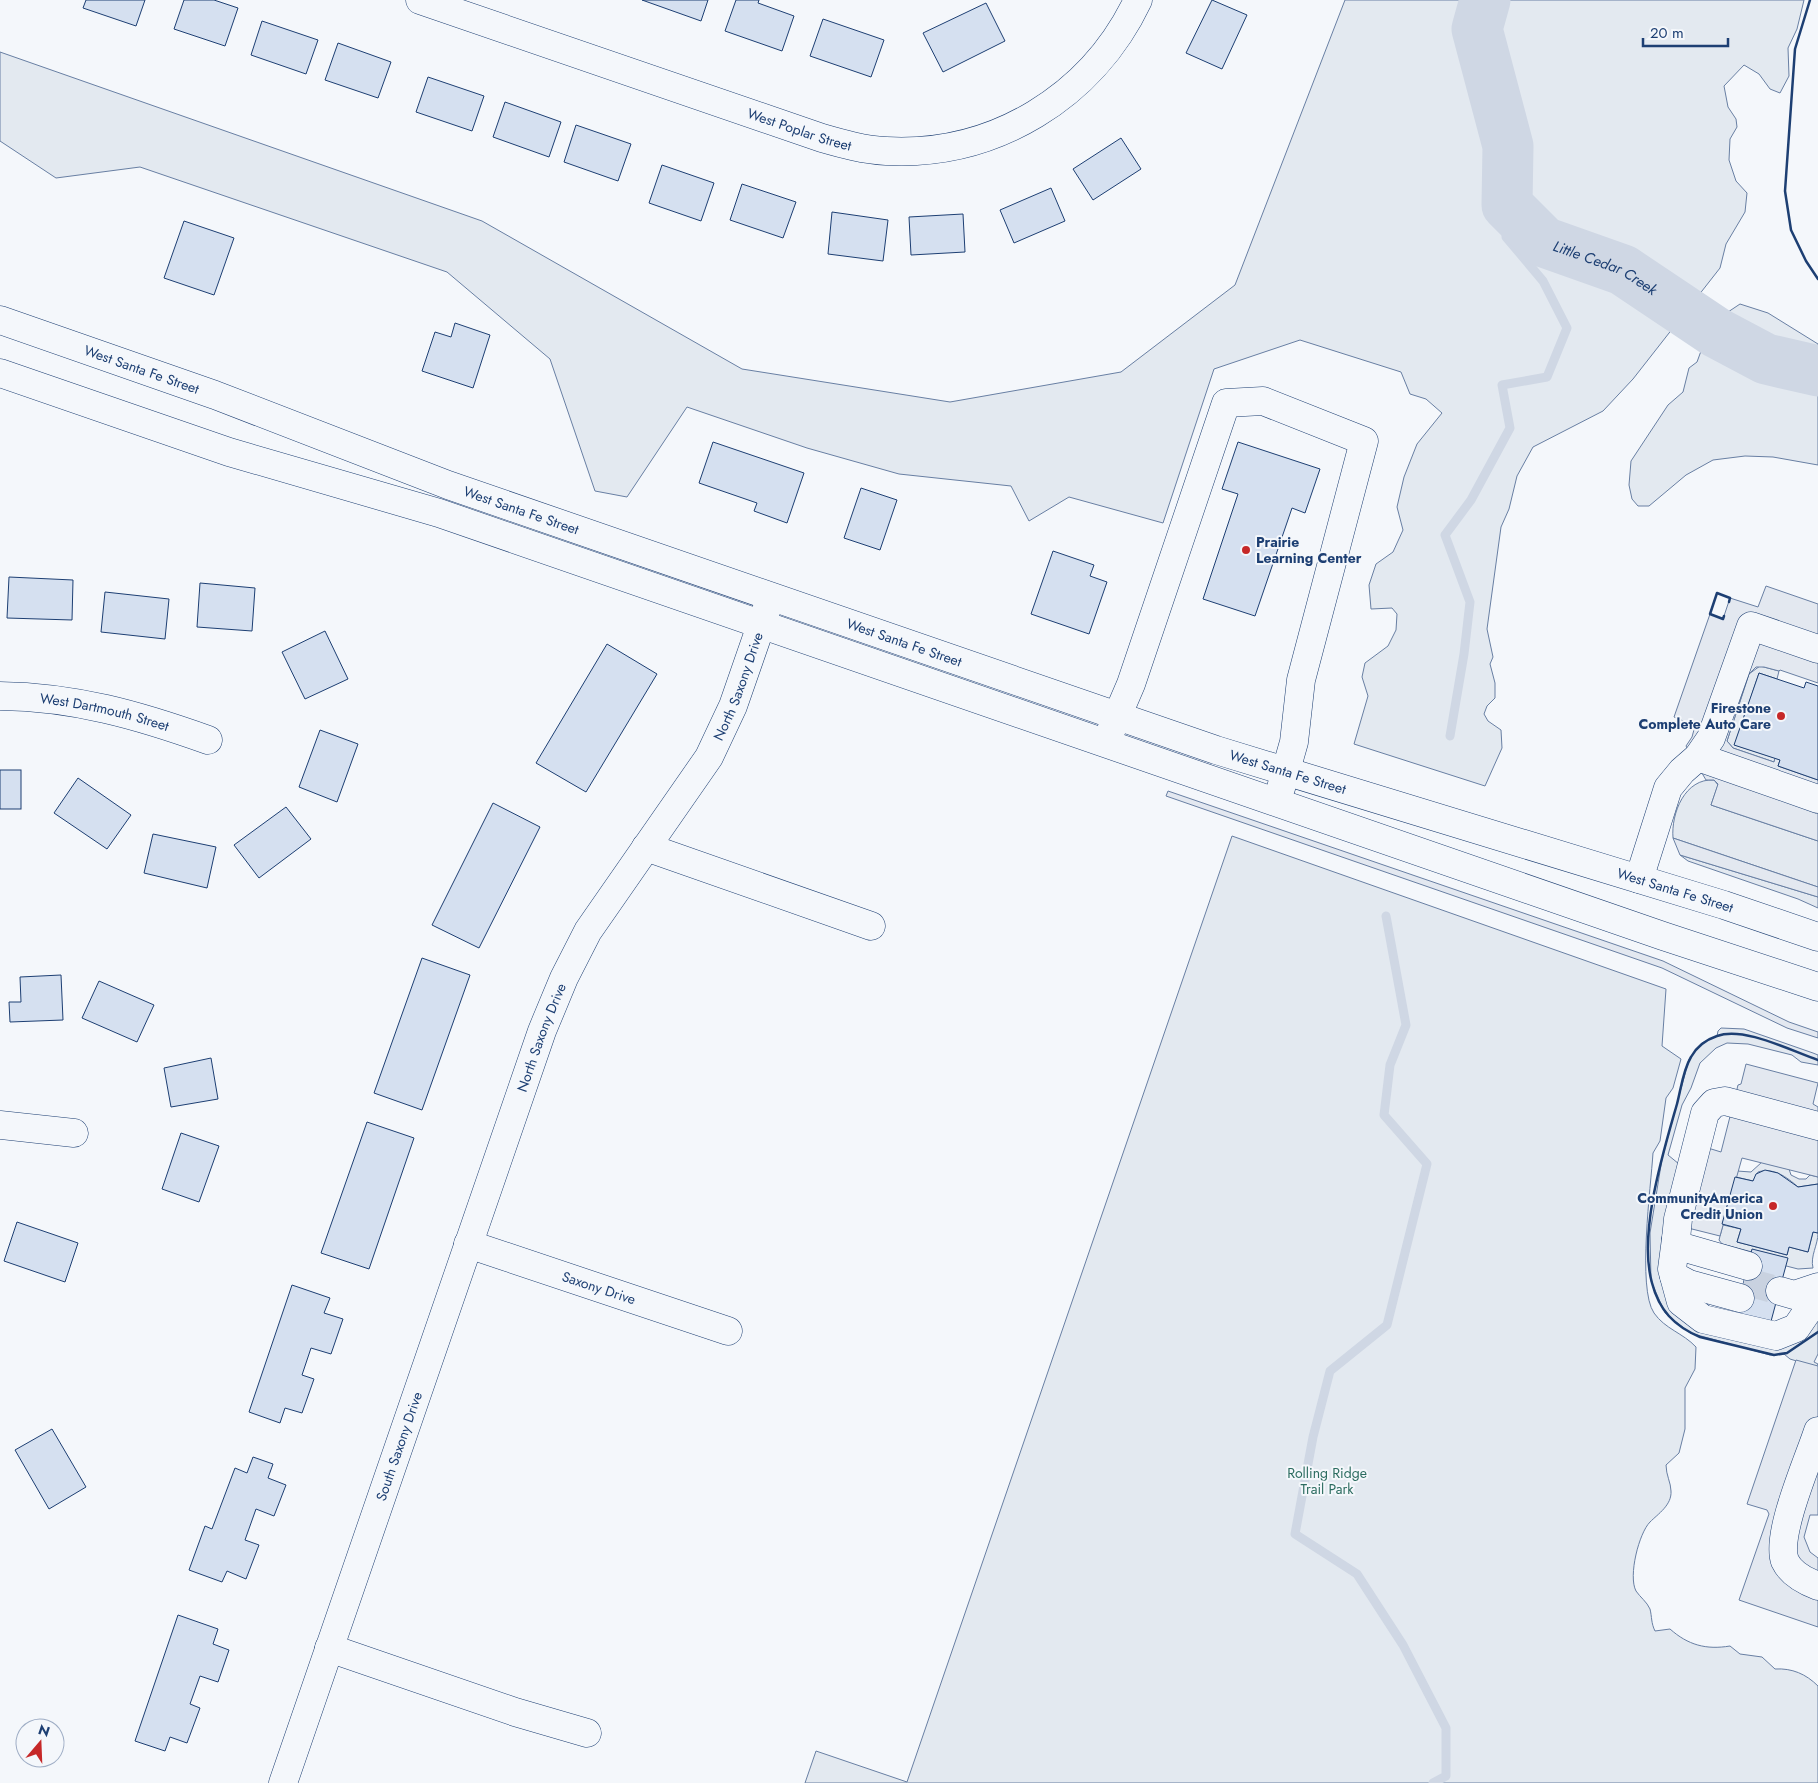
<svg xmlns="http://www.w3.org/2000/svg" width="1818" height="1783" viewBox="0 0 1818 1783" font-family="Jost,sans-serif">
<rect width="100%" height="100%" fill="#f4f7fb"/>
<g fill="#e3e9f0" stroke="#687fa3">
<path d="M1345,0H1804L1797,29L1788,48L1789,76L1780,93L1770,89L1759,74L1744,65L1724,86L1728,107L1736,119L1737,127L1730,139L1729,160L1736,181L1747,193L1745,212L1726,244L1720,268L1633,379L1603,411L1533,447L1517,476L1509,509L1501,527L1487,629L1493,657L1490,664L1495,683V698L1487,706L1484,714L1488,721L1501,730L1502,748L1485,786L1354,744L1368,696L1362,677L1365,663L1388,646L1396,630L1397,614L1392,608L1371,609L1369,585L1376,564L1393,552L1403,530L1397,507L1404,477L1417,444L1442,413L1426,399L1410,394L1401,372L1300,340L1214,369L1163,523L1069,497L1029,521L1011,486L899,474L807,448L687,407L627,497L595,491L550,359L447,272L140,167L56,178L0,141V52L482,221L742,369L950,402L1121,372L1235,285Z"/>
<path d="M1740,304L1768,313L1818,344V465L1773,457L1745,456L1713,460L1686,475L1649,506H1638L1632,499L1629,485L1631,461L1668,405L1683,392L1689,368L1697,362L1701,351L1712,341L1728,312Z"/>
<path d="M1760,666L1779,671L1777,679L1759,673L1735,745L1775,758L1774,762L1733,748L1727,741L1749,674Z"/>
<path d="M1714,780L1718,785L1711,805L1818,841V887L1673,838C1671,813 1685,778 1714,780Z"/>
<path d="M1232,836L1666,989L1662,1046L1681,1059L1673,1088L1666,1098L1660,1141L1653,1153C1651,1186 1637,1288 1654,1313C1665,1329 1683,1333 1696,1347L1695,1369L1685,1388V1429L1679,1453L1666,1465C1666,1475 1671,1483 1671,1491C1672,1505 1658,1514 1650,1522C1639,1533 1628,1576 1636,1591C1640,1597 1647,1602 1650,1609C1652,1617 1651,1623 1655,1631L1670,1629C1688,1645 1706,1650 1730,1646L1740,1654L1762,1657L1775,1669C1792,1668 1806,1674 1818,1686V1783H805L816,1751L907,1782Z"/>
<path d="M1680,855L1818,897V908L1798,899L1688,861Z"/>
<path d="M1721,1028L1744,1029L1813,1053L1818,1055V1065L1801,1062L1792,1055L1748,1044L1727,1043L1716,1048L1700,1063L1691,1088L1682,1105L1668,1155L1679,1164L1665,1221L1712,1331L1818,1318V1354L1814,1362L1818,1364L1816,1367L1790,1359L1784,1354L1770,1355L1690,1333L1665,1313L1651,1281L1650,1233L1662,1159L1689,1059L1702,1043L1717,1036L1718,1031Z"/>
<path d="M1762,1162L1789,1169L1791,1175L1799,1179H1806L1810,1175L1818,1177V1184L1798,1187C1787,1177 1773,1167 1758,1172L1753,1181L1736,1177L1737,1171L1751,1172Z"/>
<path d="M1723,1225L1741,1229L1737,1242L1787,1255L1789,1247L1808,1252L1813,1232L1818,1233C1818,1245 1810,1256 1813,1268L1798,1269L1751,1257L1752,1252L1722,1244L1719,1240Z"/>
</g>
<g fill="#e3e8f0" stroke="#687fa3">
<path d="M1766,586L1818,604V683L1780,670L1779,671L1764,667H1756L1749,674L1727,741L1733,748L1774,762L1775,758L1780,760L1778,766L1818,780V841L1711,805L1718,784L1714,780H1706L1686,746L1692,737L1695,726L1674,717L1710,614L1723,619L1730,598L1758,607Z"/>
<path d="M1168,791L1663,961L1789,1022L1818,1032V1038L1787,1028L1662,968L1166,796Z"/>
<path d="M1673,838L1818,887V897L1680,855Z"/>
<path d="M1746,1064L1818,1083L1813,1104L1818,1107V1177L1742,1158L1720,1236L1688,1228L1708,1148L1721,1152L1738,1085L1741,1084Z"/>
<path d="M1796,1360L1818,1366V1515H1810L1804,1537L1810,1552L1818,1558V1627L1739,1600L1769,1514L1767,1510L1747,1504Z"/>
</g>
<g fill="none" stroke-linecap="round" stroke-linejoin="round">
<g stroke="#cfd7e4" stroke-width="9">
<path d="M1450,736L1464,654L1470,602L1445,535L1471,500L1510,428L1502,385L1547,377L1567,328L1543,281L1506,237L1507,205"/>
<path d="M1386,916L1406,1025L1390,1065L1384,1115L1427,1164L1387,1325L1330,1371L1313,1437L1295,1534L1357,1574L1403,1645L1446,1728V1776L1433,1783"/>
</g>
<path stroke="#cfd7e4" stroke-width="51" id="s1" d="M1485,0L1477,29L1508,146L1507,205L1544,242L1623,270L1717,333L1766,359L1818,371"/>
</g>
<g fill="#d5e0f0" stroke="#1d3f73">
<path d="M86,0H145L136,26L83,8Z"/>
<path d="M184,0H214L238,8L225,46L174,29Z"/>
<path d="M642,0H708L701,21Z"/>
<path d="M736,0H759L758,3L794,16L782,51L725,31Z"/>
<path d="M1212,0L1247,15L1222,69L1186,53Z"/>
<path d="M986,3L1005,41L943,72L923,33Z"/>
<path d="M823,19L884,40L871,77L810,56Z"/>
<path d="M262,21L318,40L306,74L251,55Z"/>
<path d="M338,43L391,62L378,98L325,80Z"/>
<path d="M428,77L484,96L472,131L416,112Z"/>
<path d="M505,102L561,122L549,157L493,137Z"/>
<path d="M576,125L631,144L618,181L564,162Z"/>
<path d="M1121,138L1141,169L1093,200L1073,169Z"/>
<path d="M662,165L714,183L701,221L649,203Z"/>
<path d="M742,184L796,202L783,238L730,220Z"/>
<path d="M1051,188L1065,221L1014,243L1000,210Z"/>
<path d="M832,212L888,220L883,261L828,254Z"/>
<path d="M963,214L965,252L911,255L909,217Z"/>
<path d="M184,221L234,238L214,295L164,278Z"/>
<path d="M455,323L490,335L473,388L422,371L435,332L451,337Z"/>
<path d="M713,442L804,473L787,523L754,511L757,503L699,483Z"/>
<path d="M1238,442L1320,469L1305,513L1292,508L1255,616L1203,599L1238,494L1222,489Z"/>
<path d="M861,488L897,500L880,550L844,538Z"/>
<path d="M1053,551L1094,565L1090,576L1107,582L1089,634L1031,614Z"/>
<path d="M9,577L73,580L72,620L7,618Z"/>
<path d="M200,583L255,588L252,631L197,627Z"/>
<path d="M105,592L169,599L165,639L101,632Z"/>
<path d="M325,631L348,679L305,699L282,652Z"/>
<path d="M607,644L657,674L586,792L536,763Z"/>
<path d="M1759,673L1804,688L1806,682L1818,686V780L1778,766L1780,760L1734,745Z"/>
<path d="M320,730L358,744L337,802L299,787Z"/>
<rect x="0" y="770" width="21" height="39"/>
<path d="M78,778L131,815L107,849L54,813Z"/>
<path d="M493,803L540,827L479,948L432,925Z"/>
<path d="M286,807L311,839L259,878L234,845Z"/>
<path d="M153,834L216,847L207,888L144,873Z"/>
<path d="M422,958L470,975L422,1110L374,1093Z"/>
<path d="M61,975L63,1020L10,1022L9,1002H21L20,977Z"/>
<path d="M99,981L154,1005L137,1042L82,1018Z"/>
<path d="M211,1058L218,1099L171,1107L164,1068Z"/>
<path d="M367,1122L414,1138L369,1269L321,1253Z"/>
<path d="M181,1133L219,1146L199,1202L162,1189Z"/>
<path d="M1765,1170L1778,1173L1798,1187L1818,1184V1233L1813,1232L1808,1252L1789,1247L1787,1255L1737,1242L1741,1229L1722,1224L1735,1177L1753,1181L1756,1174Z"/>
<path d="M17,1222L78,1243L65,1282L4,1261Z"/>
<path d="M1752,1249L1788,1258L1770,1325L1735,1316Z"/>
<path d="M292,1285L330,1298L324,1313L343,1319L331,1354L311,1348L302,1375L314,1379L302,1413L285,1408L280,1423L249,1412Z"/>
<path d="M52,1429L86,1487L49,1509L15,1450Z"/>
<path d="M253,1457L273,1464L268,1478L286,1485L274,1516L256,1509L245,1540L259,1545L246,1579L227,1571L222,1582L189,1570L205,1526L212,1529L235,1468L247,1473Z"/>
<path d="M178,1615L218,1629L213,1644L229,1650L218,1682L200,1676L190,1704L200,1708L187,1743L170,1737L165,1751L135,1741Z"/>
</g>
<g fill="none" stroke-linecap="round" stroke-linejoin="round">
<path stroke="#c9d2e0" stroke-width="28" stroke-dasharray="28 14" stroke-linecap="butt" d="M1744,1281L1780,1291"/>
<defs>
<g id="minor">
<path id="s2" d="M420,0L822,138C843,144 864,150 886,151C994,157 1092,97 1138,0"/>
<path id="s3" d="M0,320L215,395L448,485L1216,750L1724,905L1818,937"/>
<path d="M0,373L229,452L439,513L1663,936L1818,987"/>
<path id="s4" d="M0,696C75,697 138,715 208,740"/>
<path d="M1110,733L1131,684L1226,403L1263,401L1364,441L1301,680L1294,742L1281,788"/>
<path d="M1698,757L1818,799"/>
<path d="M646,847L871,926"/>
<path d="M1639,879L1668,788L1682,771L1698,757L1711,738L1751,626L1818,649"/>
<path d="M0,1125L74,1133"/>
<path d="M1818,1126L1725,1101L1714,1103L1705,1113L1678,1219L1676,1239L1672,1269L1681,1302L1703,1319L1776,1336L1796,1328L1818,1296"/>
<path d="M1676,1239L1682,1247L1748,1266"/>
<path id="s5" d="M468,1244L728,1331"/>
<path d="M1674,1276L1689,1284L1740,1298"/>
<path d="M1780,1291L1794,1295L1818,1287"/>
<path d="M1818,1431C1809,1459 1775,1535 1785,1561C1791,1574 1805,1581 1818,1586"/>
<path d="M329,1648L515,1712L587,1733"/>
<path id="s6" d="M283,1783L542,1031L564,978L588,931L709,757L733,706L767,608"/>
</g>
</defs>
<use href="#minor" stroke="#1d3f73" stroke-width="29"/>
<use href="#minor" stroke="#f4f7fb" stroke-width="28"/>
<g stroke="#1d3f73" stroke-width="2.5">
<path d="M1810,0L1795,49L1785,191L1791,230L1806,261L1818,279"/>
<path d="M1724,616L1723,619L1710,614L1717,593L1730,598L1729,602"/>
<path d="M1818,1060C1791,1051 1744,1026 1717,1036C1705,1040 1697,1046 1691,1057C1683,1070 1681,1089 1677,1104C1663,1153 1638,1233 1652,1283C1659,1310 1674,1326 1700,1337L1774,1355L1787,1353L1818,1332"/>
</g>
</g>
<g fill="#c62828" stroke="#f4f7fb" stroke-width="2">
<circle cx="1246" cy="550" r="5"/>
<circle cx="1781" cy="716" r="5"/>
<circle cx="1773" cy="1206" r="5"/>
</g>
<g text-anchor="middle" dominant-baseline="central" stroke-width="4" stroke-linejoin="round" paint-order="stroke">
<g font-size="14" fill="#1d3f73" stroke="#f4f7fb">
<text stroke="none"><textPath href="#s2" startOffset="401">West Poplar Street</textPath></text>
<text stroke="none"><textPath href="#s3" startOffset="150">West Santa Fe Street</textPath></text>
<text stroke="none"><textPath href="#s3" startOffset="555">West Santa Fe Street</textPath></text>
<text stroke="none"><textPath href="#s3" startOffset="960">West Santa Fe Street</textPath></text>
<text stroke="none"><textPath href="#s6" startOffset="1194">North Saxony Drive</textPath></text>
<text stroke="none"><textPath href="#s4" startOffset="106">West Dartmouth Street</textPath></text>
<text stroke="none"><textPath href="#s3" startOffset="1365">West Santa Fe Street</textPath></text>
<text stroke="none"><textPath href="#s3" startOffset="1770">West Santa Fe Street</textPath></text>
<text stroke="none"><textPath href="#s6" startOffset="789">North Saxony Drive</textPath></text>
<text stroke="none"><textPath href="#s5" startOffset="138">Saxony Drive</textPath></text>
<text stroke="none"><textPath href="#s6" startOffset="356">South Saxony Drive</textPath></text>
</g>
<g font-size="14" font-weight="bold" fill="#1d3f73" stroke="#f4f7fb" text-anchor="end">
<text x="1256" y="542" text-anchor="start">Prairie<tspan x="1256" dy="16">Learning Center</tspan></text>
<text x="1771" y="708">Firestone<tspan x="1771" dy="16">Complete Auto Care</tspan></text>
<text x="1763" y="1198">CommunityAmerica<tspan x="1763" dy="16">Credit Union</tspan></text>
</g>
<g font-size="14" fill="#2c6c60" stroke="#f4f7fb">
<text x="1327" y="1473">Rolling Ridge<tspan x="1327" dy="16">Trail Park</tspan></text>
</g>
<g font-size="15" font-style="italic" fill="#1d3f73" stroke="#f4f7fb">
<text stroke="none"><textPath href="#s1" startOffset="329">Little Cedar Creek</textPath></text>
</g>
</g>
<g transform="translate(40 1743) rotate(19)"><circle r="24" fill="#f4f7fb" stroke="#9eadc5"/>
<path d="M0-4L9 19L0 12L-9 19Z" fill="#c62828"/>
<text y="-8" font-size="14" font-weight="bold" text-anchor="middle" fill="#1d3f73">N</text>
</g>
<path d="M1643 38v8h85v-8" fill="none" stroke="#1d3f73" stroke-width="2.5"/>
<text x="1650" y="38" font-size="15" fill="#1d3f73" stroke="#f4f7fb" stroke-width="4" paint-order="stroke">20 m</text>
</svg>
